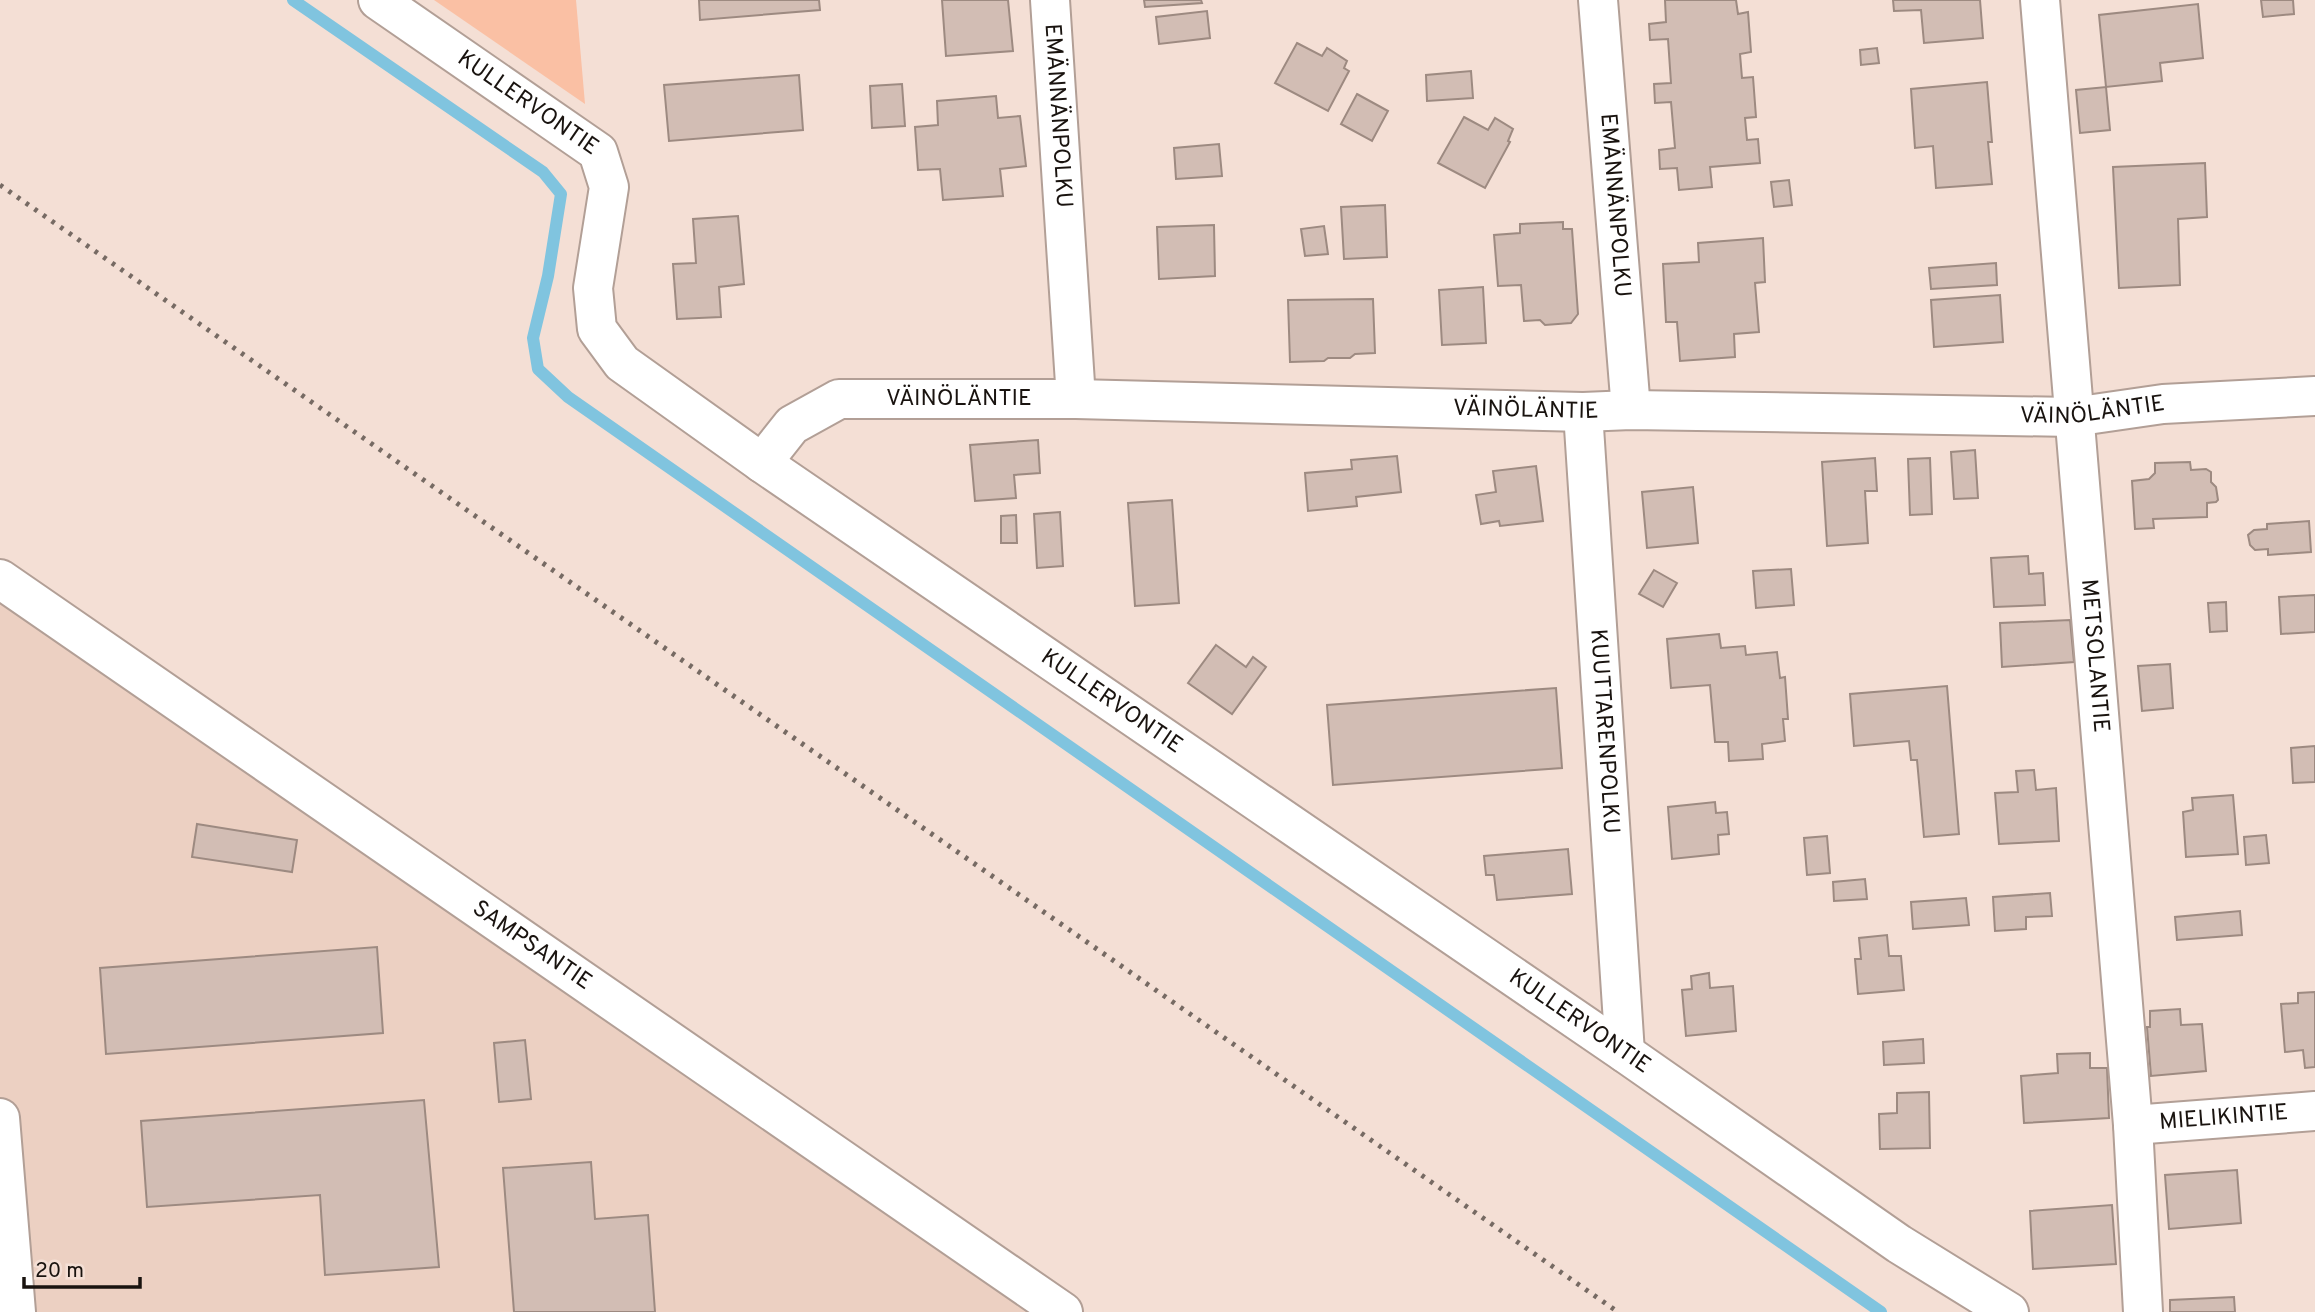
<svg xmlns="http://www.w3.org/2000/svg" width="2315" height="1312" viewBox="0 0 2315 1312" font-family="Overpass,sans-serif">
<rect width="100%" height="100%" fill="#f4dfd5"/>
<path fill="#ecd0c2" d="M0,590L1029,1312H0Z"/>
<path fill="#fac0a4" d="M434,0H576L585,104Z"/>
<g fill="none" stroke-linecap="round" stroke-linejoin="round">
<path stroke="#80c4df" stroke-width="12" d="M293,0L543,172L561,194L548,276L533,338L538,369L568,397L1881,1312"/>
</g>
<g fill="#d2bdb4" stroke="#9d8a81" stroke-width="2">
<path d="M699,0H819L820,10L700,20Z"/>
<path d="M942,0H1008L1013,51L946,56Z"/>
<path d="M1144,0H1201L1202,3L1145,7Z"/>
<path d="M1665,0H1736L1738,14L1748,12L1751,52L1740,54L1742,78L1753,77L1756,117L1745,118L1747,140L1758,139L1760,163L1710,167L1712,187L1679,190L1677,168L1660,169L1659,150L1675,148L1671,102L1655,103L1654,84L1671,83L1668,39L1650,40L1649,24L1666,22Z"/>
<path d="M1893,0H1980L1983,38L1924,43L1921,10L1894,11Z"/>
<path d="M2261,0H2293L2294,14L2263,17Z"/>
<path d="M2198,4L2203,58L2160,63L2162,81L2106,87L2099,15Z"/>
<path d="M1207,11L1210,38L1159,44L1156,17Z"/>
<path d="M1297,43L1322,56L1327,48L1347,61L1344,68L1349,71L1328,111L1275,83Z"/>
<path d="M1877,48L1879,63L1861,65L1860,50Z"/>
<path d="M1471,71L1473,98L1427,101L1426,75Z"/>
<path d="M799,75L803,130L669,141L664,85Z"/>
<path d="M1987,82L1992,142H1988L1992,184L1936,188L1933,146L1915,148L1911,89Z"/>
<path d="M902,84L905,126L872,128L870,86Z"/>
<path d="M2106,87L2110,130L2080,133L2076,90Z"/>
<path d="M1357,94L1388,111L1372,141L1341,124Z"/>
<path d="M996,96L998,118L1020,116L1026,166L1000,169L1003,196L943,200L940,169L918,170L915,127L938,125L937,101Z"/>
<path d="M1464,117L1488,130L1495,118L1513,129L1508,141L1510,142L1485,188L1438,163Z"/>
<path d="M1219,144L1222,176L1176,179L1174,148Z"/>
<path d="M2205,163L2207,217L2178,219L2180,285L2119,288L2113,167Z"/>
<path d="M1789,180L1792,205L1774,207L1771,182Z"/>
<path d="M1385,205L1387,257L1344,259L1341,207Z"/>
<path d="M738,216L744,284L719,287L721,317L677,319L673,264L696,263L693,219Z"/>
<path d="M1563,222V229H1572L1578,314L1571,323L1545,325L1540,320L1524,321L1521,285L1498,286L1494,235L1520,233V224Z"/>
<path d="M1214,225L1215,276L1159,279L1157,227Z"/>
<path d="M1324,226L1328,254L1305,256L1301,229Z"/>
<path d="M1763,238L1765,282L1755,283L1759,332L1734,334L1735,357L1680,361L1677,322H1666L1663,264L1699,262L1698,243Z"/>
<path d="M1996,263L1997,285L1931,289L1929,268Z"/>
<path d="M1483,287L1486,343L1442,345L1439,290Z"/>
<path d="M2000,295L2003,342L1934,347L1931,300Z"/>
<path d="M1373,299L1375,353L1355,354L1350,358H1328L1324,361L1290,362L1288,300Z"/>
<path d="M1038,440L1040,473L1014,475L1016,498L975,501L970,445Z"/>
<path d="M1975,450L1978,498L1954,499L1951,452Z"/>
<path d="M1397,456L1401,492L1356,497L1357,506L1308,511L1305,473L1352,469L1351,460Z"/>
<path d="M1875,458L1877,491H1865L1868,543L1827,546L1822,462Z"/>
<path d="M1930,458L1932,514L1910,515L1908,459Z"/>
<path d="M2190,462L2191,470L2206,469L2211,472V482L2216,487L2218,500L2216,502L2207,503V517L2153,519L2154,528L2135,529L2132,481L2149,479L2155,473V463Z"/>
<path d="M1536,466L1543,521L1500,526L1499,521L1481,524L1476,495L1496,492L1493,471Z"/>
<path d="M1693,487L1698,543L1647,548L1642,492Z"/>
<path d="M1172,500L1179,603L1135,606L1128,503Z"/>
<path d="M1060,512L1063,566L1037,568L1034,514Z"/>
<path d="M1016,515L1017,543H1001V516Z"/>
<path d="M2309,521L2311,552L2268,555V549L2255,550L2250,545L2248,535L2254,530L2267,529V524Z"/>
<path d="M2028,556L2029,574L2043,573L2045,605L1994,607L1991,558Z"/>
<path d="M1791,569L1794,605L1756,608L1753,571Z"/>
<path d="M1654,570L1677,583L1663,607L1639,594Z"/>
<path d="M2315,595V632L2281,634L2279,597Z"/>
<path d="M2226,602L2227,631L2210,632L2208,603Z"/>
<path d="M2070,620L2074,662L2002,667L2000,623Z"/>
<path d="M1719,634L1721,648L1745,646L1746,655L1777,652L1780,678L1785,677L1788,719H1783L1785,741L1762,744L1763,759L1729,761L1728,742H1715L1710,685L1671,688L1667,639Z"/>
<path d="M1216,645L1246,667L1253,657L1266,667L1232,714L1188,683Z"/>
<path d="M2170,664L2173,708L2142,711L2138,666Z"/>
<path d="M1947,686L1959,834L1924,837L1917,760H1911L1909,741L1854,746L1850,694Z"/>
<path d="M1556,688L1562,768L1333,785L1327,705Z"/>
<path d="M2315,746V782L2293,783L2291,748Z"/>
<path d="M2034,770L2036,790L2056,788L2059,841L1999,844L1995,793L2018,792L2016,771Z"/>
<path d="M2233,795L2238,854L2186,857L2183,812L2193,810L2192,798Z"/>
<path d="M1715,802L1716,813L1727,812L1729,834L1718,835L1719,854L1672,859L1668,807Z"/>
<path d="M197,824L297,840L292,872L192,857Z"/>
<path d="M2266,835L2269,863L2246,865L2244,837Z"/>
<path d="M1827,836L1830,873L1807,875L1804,838Z"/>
<path d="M1568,849L1572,894L1497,900L1494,875H1486L1484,856Z"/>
<path d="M1865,879L1867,899L1834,901L1833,882Z"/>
<path d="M2050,893L2052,916L2026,917V929L1995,931L1993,897Z"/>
<path d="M1966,898L1969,925L1913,929L1911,902Z"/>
<path d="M2240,911L2242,935L2177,940L2175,917Z"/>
<path d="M1887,935L1889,956H1901L1904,990L1858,994L1855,959H1861L1859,938Z"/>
<path d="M377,947L383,1033L106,1054L100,968Z"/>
<path d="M1709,973L1710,988L1733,986L1736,1031L1686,1036L1682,990L1692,989L1691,976Z"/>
<path d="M2315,992V1067L2305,1068L2303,1050L2285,1052L2281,1004L2298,1003V993Z"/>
<path d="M2180,1009L2181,1025L2202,1024L2206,1071L2151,1076L2147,1027H2150V1011Z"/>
<path d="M1923,1039L1924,1063L1884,1065L1883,1042Z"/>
<path d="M525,1040L531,1099L499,1102L494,1043Z"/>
<path d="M2090,1053V1068H2107L2109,1118L2024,1123L2021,1076L2058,1073L2057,1054Z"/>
<path d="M1929,1092L1930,1148L1880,1149L1879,1114L1897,1113V1093Z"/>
<path d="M424,1100L439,1267L325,1275L320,1195L147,1207L141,1121Z"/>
<path d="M591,1162L595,1219L648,1215L655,1312H514L503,1168Z"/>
<path d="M2237,1170L2241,1223L2169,1229L2165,1175Z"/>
<path d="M2112,1205L2116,1264L2033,1269L2030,1211Z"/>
<path d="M2234,1297L2235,1312H2170V1300Z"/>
</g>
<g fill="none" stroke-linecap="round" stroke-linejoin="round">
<defs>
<g id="street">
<path id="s1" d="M378,0L598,152L609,187L593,288L597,329L622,363L762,463L1625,1053L1899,1244L2009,1312"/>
<path id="s2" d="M1050,0L1076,399"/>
<path id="s3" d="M1598,0L1631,410"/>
<path id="s4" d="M2040,0L2133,1125L2143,1312"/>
<path id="s5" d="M1583,412L1625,1053"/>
<path id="s6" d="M762,463L792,425L839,399H1076L1583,412L1631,410L2073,417L2163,404L2315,396"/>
<path d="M0,1118L16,1312"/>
<path id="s7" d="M2133,1125L2315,1111"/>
</g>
<g id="secondary">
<path id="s8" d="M0,579L1063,1312"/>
</g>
</defs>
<use href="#street" stroke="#b29f96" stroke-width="42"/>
<use href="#secondary" stroke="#b29f96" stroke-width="42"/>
<use href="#street" stroke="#fff" stroke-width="38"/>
<use href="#secondary" stroke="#fff" stroke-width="38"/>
<path stroke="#766a63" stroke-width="5" stroke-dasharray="3.5 7" stroke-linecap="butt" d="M0,185L1618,1312"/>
</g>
<g text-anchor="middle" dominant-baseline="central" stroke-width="5" stroke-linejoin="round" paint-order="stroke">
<g font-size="23" fill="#19130f" stroke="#f4dfd5">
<text stroke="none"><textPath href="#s1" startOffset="182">KULLERVONTIE</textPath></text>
<text stroke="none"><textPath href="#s2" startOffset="116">EMÄNNÄNPOLKU</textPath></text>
<text stroke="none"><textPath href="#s3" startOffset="206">EMÄNNÄNPOLKU</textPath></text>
<text stroke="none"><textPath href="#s6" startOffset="222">VÄINÖLÄNTIE</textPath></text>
<text stroke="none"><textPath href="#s6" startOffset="789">VÄINÖLÄNTIE</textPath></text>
<text stroke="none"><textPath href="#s6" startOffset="1356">VÄINÖLÄNTIE</textPath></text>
<text stroke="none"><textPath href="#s4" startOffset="658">METSOLANTIE</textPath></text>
<text stroke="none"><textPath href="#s1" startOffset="1085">KULLERVONTIE</textPath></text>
<text stroke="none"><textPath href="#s5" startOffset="320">KUUTTARENPOLKU</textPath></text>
<text stroke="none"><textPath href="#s8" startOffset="646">SAMPSANTIE</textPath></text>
<text stroke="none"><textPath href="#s1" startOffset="1652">KULLERVONTIE</textPath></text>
<text stroke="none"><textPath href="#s7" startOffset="91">MIELIKINTIE</textPath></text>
</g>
</g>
<path d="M24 1277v10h116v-10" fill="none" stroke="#19130f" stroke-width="3.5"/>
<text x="35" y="1277" font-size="21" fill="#19130f" stroke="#f4dfd5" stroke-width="5" paint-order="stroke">20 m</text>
</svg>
